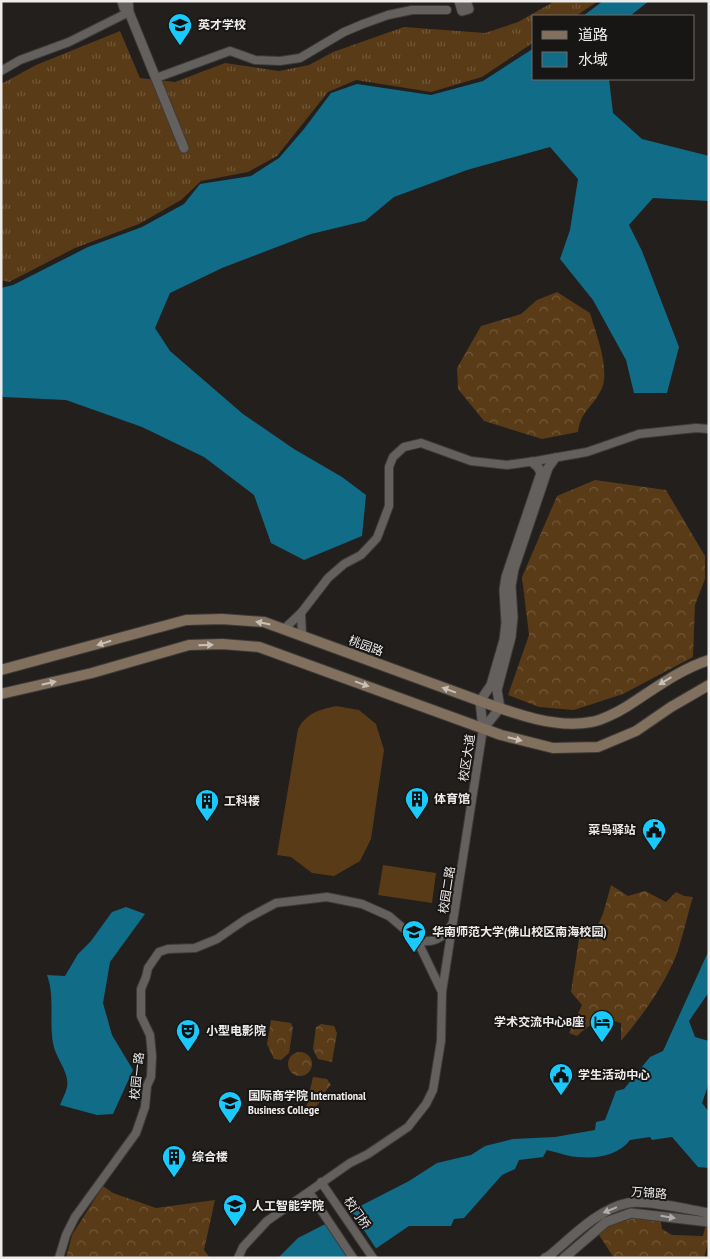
<svg xmlns="http://www.w3.org/2000/svg" width="710" height="1259" viewBox="0 0 710 1259" font-family="'PT Sans Narrow','Noto Sans SC',sans-serif">
<style>
.grass{fill:url(#grass-tufts)}
.forest{fill:url(#forest-crowns)}
.pitch{fill:#5a3b17}
.water{fill:#116c88}
.pier{fill:#221f1d}
.lines{fill:none;stroke-linecap:round;stroke-linejoin:round}
.minor-casing{stroke:#3d3b39;stroke-width:10}
.tertiary-casing{stroke:#3d3b39;stroke-width:11}
.secondary-casing{stroke:#3d3b39;stroke-width:12}
.minor{stroke:#63605d;stroke-width:8}
.tertiary{stroke:#63605d;stroke-width:9}
.secondary{stroke:#81705d;stroke-width:10}
.oneway{fill:#c8c1b9}
.oneway2{fill:#afadab}
.labels{text-anchor:middle;stroke-width:4;stroke-linejoin:round;paint-order:stroke}
.poi-label{font-size:12px;font-weight:bold;fill:#eeeceb;stroke:#181614;text-anchor:start}
.street-label{font-size:12px;fill:#eeeceb;stroke:#181614}
</style>
<defs>
<pattern id="grass-tufts" width="24" height="20" patternUnits="userSpaceOnUse" patternTransform="scale(1.25)"><rect width="24" height="20" fill="#5a3b17"/><path d="M3 7l-1-3M5 7V3M7 7l1-3M15 17l-1-3M17 17v-4M19 17l1-3" fill="none" stroke="#725839"/></pattern>
<pattern id="forest-crowns" width="20" height="18" patternUnits="userSpaceOnUse" patternTransform="scale(1.25)"><rect width="20" height="18" fill="#5a3b17"/><path d="M2 6a3 3 0 1 1 6 0M12 15a3 3 0 1 1 6 0" fill="none" stroke="#725839"/></pattern>
</defs>
<rect width="100%" height="100%" fill="#221f1d"/>
<path class="grass" d="M555,1H598L576,16H534V42L482,77L431,92L356,80L328,92L277,156L248,172L201,181L181,200L139,224L75,248L9,282L1,280V84L36,65L120,31L140,78L175,82L225,63L279,71L309,65L333,52L404,27L485,33L518,22Z"/>
<path class="forest" d="M557,292L590,313C596,334 612,373 600,392C591,409 581,411 578,432L542,439L484,421L458,389L457,368L481,326L521,314L537,300Z
M595,480L666,490L705,556V579L695,605L693,657L623,694L574,710L539,707L508,695L529,635L522,577L557,496Z
M611,885L628,896L645,891L666,902L676,892L684,896L693,897C687,916 683,937 676,956C663,987 643,1015 621,1041V1023C600,1016 593,1022 577,1036L569,1033L582,1005L571,992L580,932L595,931L603,914Z
M271,1020L291,1023L293,1028L289,1053L281,1060L274,1059L267,1044Z
M321,1024L334,1026L337,1033L332,1062L318,1059L313,1049L316,1027Z
M288 1064a12 12 0 1 1 24 0a12 12 0 1 1-24 0Z
M313,1077L327,1079L331,1085C321,1094 323,1102 313,1109L306,1108Z
M103,1186L113,1193L156,1208L215,1200L204,1250L210,1258H66L72,1235Z
M631,1214L660,1217L662,1229L672,1235L703,1236L706,1224L709,1225V1238L704,1258H614L597,1232L607,1224Z"/>
<path class="pitch" d="M336,706L359,710L376,724L384,750L371,839L360,861L334,876L312,873L291,857L277,855L298,729C307,713 318,710 336,706Z
M383,865L436,873L432,903L378,895Z"/>
<path class="water" d="M603,1H649L630,16H583Z
M534,48V79H609L613,113L642,139L709,156V201L653,198L629,225L642,251L679,347L667,393H634L626,360L593,300L560,259L570,230L578,179L550,147L467,170L394,197L365,221L311,234L222,268L170,293L155,328L170,351L243,414L294,449L342,477L366,495L362,536L304,560L271,543L254,495L204,457L142,427L66,400L3,397L1,392V288L13,285L88,247L142,227L184,204L200,184L251,176L279,158L304,129L331,93L357,84L431,95L483,81Z
M126,907L145,914L110,962L103,1003L112,1035L133,1070L113,1114L97,1115L60,1105C62,1099 66,1093 67,1087C70,1072 55,1058 53,1043C49,1021 55,996 47,975L65,976L78,954L91,941L112,912Z
M709,950V992L689,1021L695,1037L709,1041V1083L702,1103L709,1112V1168L698,1167L672,1137L652,1140L650,1137L630,1140C619,1155 597,1159 579,1157C568,1157 557,1152 547,1150L543,1157L519,1160L515,1169L502,1175L464,1218L454,1219L451,1226H409L362,1258H278L298,1238L409,1181L437,1163L471,1155L485,1146L513,1139L555,1137L595,1130L596,1122L605,1120L616,1091L624,1089L650,1057L663,1051Z"/>
<path class="pier" d="M350,1209L377,1250L366,1258H348L325,1223Z"/>
<g class="lines">
<g class="minor-casing">
<path id="minor" d="M1,71L20,60L69,42L129,12
M156,78L230,51L255,60L280,61L300,58L344,32L363,24L388,15L412,10H447
M301,613L302,635
M284,629L301,613L328,578L344,564L361,555L377,538L389,506V467L393,457L404,447L421,443L471,461L507,465L536,461L587,452L639,434L696,428L709,429
M417,940C433,944 444,938 452,924
M321,1182L373,1258
M309,1192L353,1258
M59,1258L66,1235L75,1217L136,1133L145,1107L147,1086L151,1077L152,1056L150,1035L141,1016V989L146,977L148,968L159,952L168,949L195,948L217,939L246,919L276,903L327,897L362,904L389,916L417,940L442,992
M238,1258L243,1247L267,1221L350,1163L368,1154L408,1127L426,1104L433,1090L441,1041L442,992L483,729"/>
</g>
<g class="tertiary-casing">
<path id="tertiary" d="M122,1L124,8L129,12L128,1
M459,1L462,11L469,9L466,1
M129,12L184,148
M483,729L500,708L497,690L511,637L513,617L511,586L514,569L548,468L555,458
M483,729L480,701L491,685L504,640L506,623L504,590L506,577L541,473L538,467L532,462
M545,1258L549,1256C572,1237 598,1209 628,1203C645,1199 690,1210 709,1213
M564,1258L606,1222L631,1213L709,1222"/>
</g>
<g class="secondary-casing">
<path id="secondary" d="M1,670L186,620L222,619L264,622L480,701C513,713 555,729 591,722C600,721 618,712 626,707C653,690 678,670 709,660
M1,694L92,673L189,645L222,644L259,647L501,735L553,748L598,747L636,731L671,707L709,685"/>
</g>
<use href="#minor" class="minor"/>
<use href="#tertiary" class="tertiary"/>
<use href="#secondary" class="secondary"/>
</g>
<defs><path id="oneway-solid" d="M-6-.8H1V-3.2L6.5 0L1 3.2V.8H-6Z" transform="scale(1.25)"/></defs>
<g class="oneway">
<use href="#oneway-solid" transform="translate(263 623) rotate(-169)"/>
<use href="#oneway-solid" transform="translate(104 643) rotate(163)"/>
<use href="#oneway-solid" transform="translate(206 645) rotate(-1)"/>
<use href="#oneway-solid" transform="translate(665 681) rotate(149)"/>
<use href="#oneway-solid" transform="translate(49 683) rotate(-13)"/>
<use href="#oneway-solid" transform="translate(362 684) rotate(20)"/>
<use href="#oneway-solid" transform="translate(449 690) rotate(-160)"/>
<use href="#oneway-solid" transform="translate(515 739) rotate(14)"/>
</g>
<g class="oneway2">
<use href="#oneway-solid" transform="translate(610 1210) rotate(158)"/>
<use href="#oneway-solid" transform="translate(668 1217) rotate(9)"/>
</g>
<defs>
<g id="school-pin" transform="scale(1.25)"><path d="M0 17L-7.5 6A9.5 9.5 0 1 1 7.5 6Z" fill="#1bcafc" stroke="#181614"/><path d="M0-5L7-2L0 1L-7-2ZM-4 1L0 2.5L4 1V4Q0 6-4 4Z" fill="#111"/></g>
<g id="building-pin" transform="scale(1.25)"><path d="M0 17L-7.5 6A9.5 9.5 0 1 1 7.5 6Z" fill="#1bcafc" stroke="#181614"/><path d="M-4-6H4V6H1V3H-1V6H-4ZM-2.5-4.3h1.7v1.8h-1.7ZM.8-4.3h1.7v1.8H.8ZM-2.5-1h1.7V.8h-1.7ZM.8-1h1.7V.8H.8Z" fill="#111"/></g>
<g id="civic-pin" transform="scale(1.25)"><path d="M0 17L-7.5 6A9.5 9.5 0 1 1 7.5 6Z" fill="#1bcafc" stroke="#181614"/><path d="M-.6-6.5H3V-4.5H.6V-3L4-1V1h2V6H-6V1h2V-1L-.6-3ZM-1.2 2.5V6h2.4V2.5Z" fill="#111"/></g>
<g id="university-pin" transform="scale(1.25)"><path d="M0 17L-7.5 6A9.5 9.5 0 1 1 7.5 6Z" fill="#1bcafc" stroke="#181614"/><path d="M0-5L7-2L0 1L-7-2ZM-4 1L0 2.5L4 1V4Q0 6-4 4Z" fill="#111"/></g>
<g id="hotel-pin" transform="scale(1.25)"><path d="M0 17L-7.5 6A9.5 9.5 0 1 1 7.5 6Z" fill="#1bcafc" stroke="#181614"/><path d="M-6-4.5h1.5V1H6V5H4.5V3h-9V5H-6ZM-4 0a1.8 1.8 0 1 1 3.6 0ZM.5 0V-2.5h3Q6-2.5 6 0Z" fill="#111"/></g>
<g id="theatre-pin" transform="scale(1.25)"><path d="M0 17L-7.5 6A9.5 9.5 0 1 1 7.5 6Z" fill="#1bcafc" stroke="#181614"/><path d="M-5-5.5Q0-4 5-5.5V0Q5 5 0 6Q-5 5-5 0ZM-3.3-2.5H-1v1.5H-3.3ZM1-2.5H3.3v1.5H1ZM-2.8 1Q0 5.5 2.8 1Z" fill="#111"/></g>
</defs>
<g fill-rule="evenodd">
<use href="#school-pin" x="180" y="25"/>
<use href="#building-pin" x="417" y="799"/>
<use href="#building-pin" x="207" y="801"/>
<use href="#civic-pin" x="654" y="830"/>
<use href="#university-pin" x="414" y="932"/>
<use href="#hotel-pin" x="602" y="1022"/>
<use href="#theatre-pin" x="188" y="1031"/>
<use href="#civic-pin" x="561" y="1075"/>
<use href="#university-pin" x="230" y="1103"/>
<use href="#building-pin" x="174" y="1157"/>
<use href="#university-pin" x="235" y="1206"/>
</g>
<g class="labels">
<g class="poi-label">
<text x="198" y="29">英才学校</text>
<text x="434" y="803">体育馆</text>
<text x="224" y="805">工科楼</text>
<text x="636" y="834" text-anchor="end">菜鸟驿站</text>
<text x="432" y="936">华南师范大学(佛山校区南海校园)</text>
<text x="584" y="1026" text-anchor="end">学术交流中心B座</text>
<text x="206" y="1035">小型电影院</text>
<text x="578" y="1079">学生活动中心</text>
<text x="248" y="1100">国际商学院 International<tspan x="248" dy="14">Business College</tspan></text>
<text x="192" y="1161">综合楼</text>
<text x="252" y="1210">人工智能学院</text>
</g>
<g class="street-label">
<text transform="translate(366 646) rotate(20)" y="4">桃园路</text>
<text transform="translate(467 758) rotate(-81)" y="4">校区大道</text>
<text transform="translate(447 890) rotate(-81)" y="4">校园二路</text>
<text transform="translate(137 1076) rotate(-84)" y="4">校园一路</text>
<text transform="translate(649 1193) rotate(4)" y="4">万锦路</text>
<text transform="translate(357 1213) rotate(55)" y="4">校门桥</text>
</g>
</g>
<rect width="710" height="1259" fill="none" stroke="#eeeceb" stroke-width="5"/>
<rect x="532" y="15" width="162" height="65" fill="#181614" stroke="#6e6c6a"/>
<rect x="542" y="31" width="25" height="8" fill="#81705d" stroke="#6e6c6a"/>
<text x="578" y="40" font-size="15" fill="#eeeceb">道路</text>
<rect x="542" y="52" width="25" height="15" fill="#116c88" stroke="#6e6c6a"/>
<text x="578" y="65" font-size="15" fill="#eeeceb">水域</text>
</svg>
